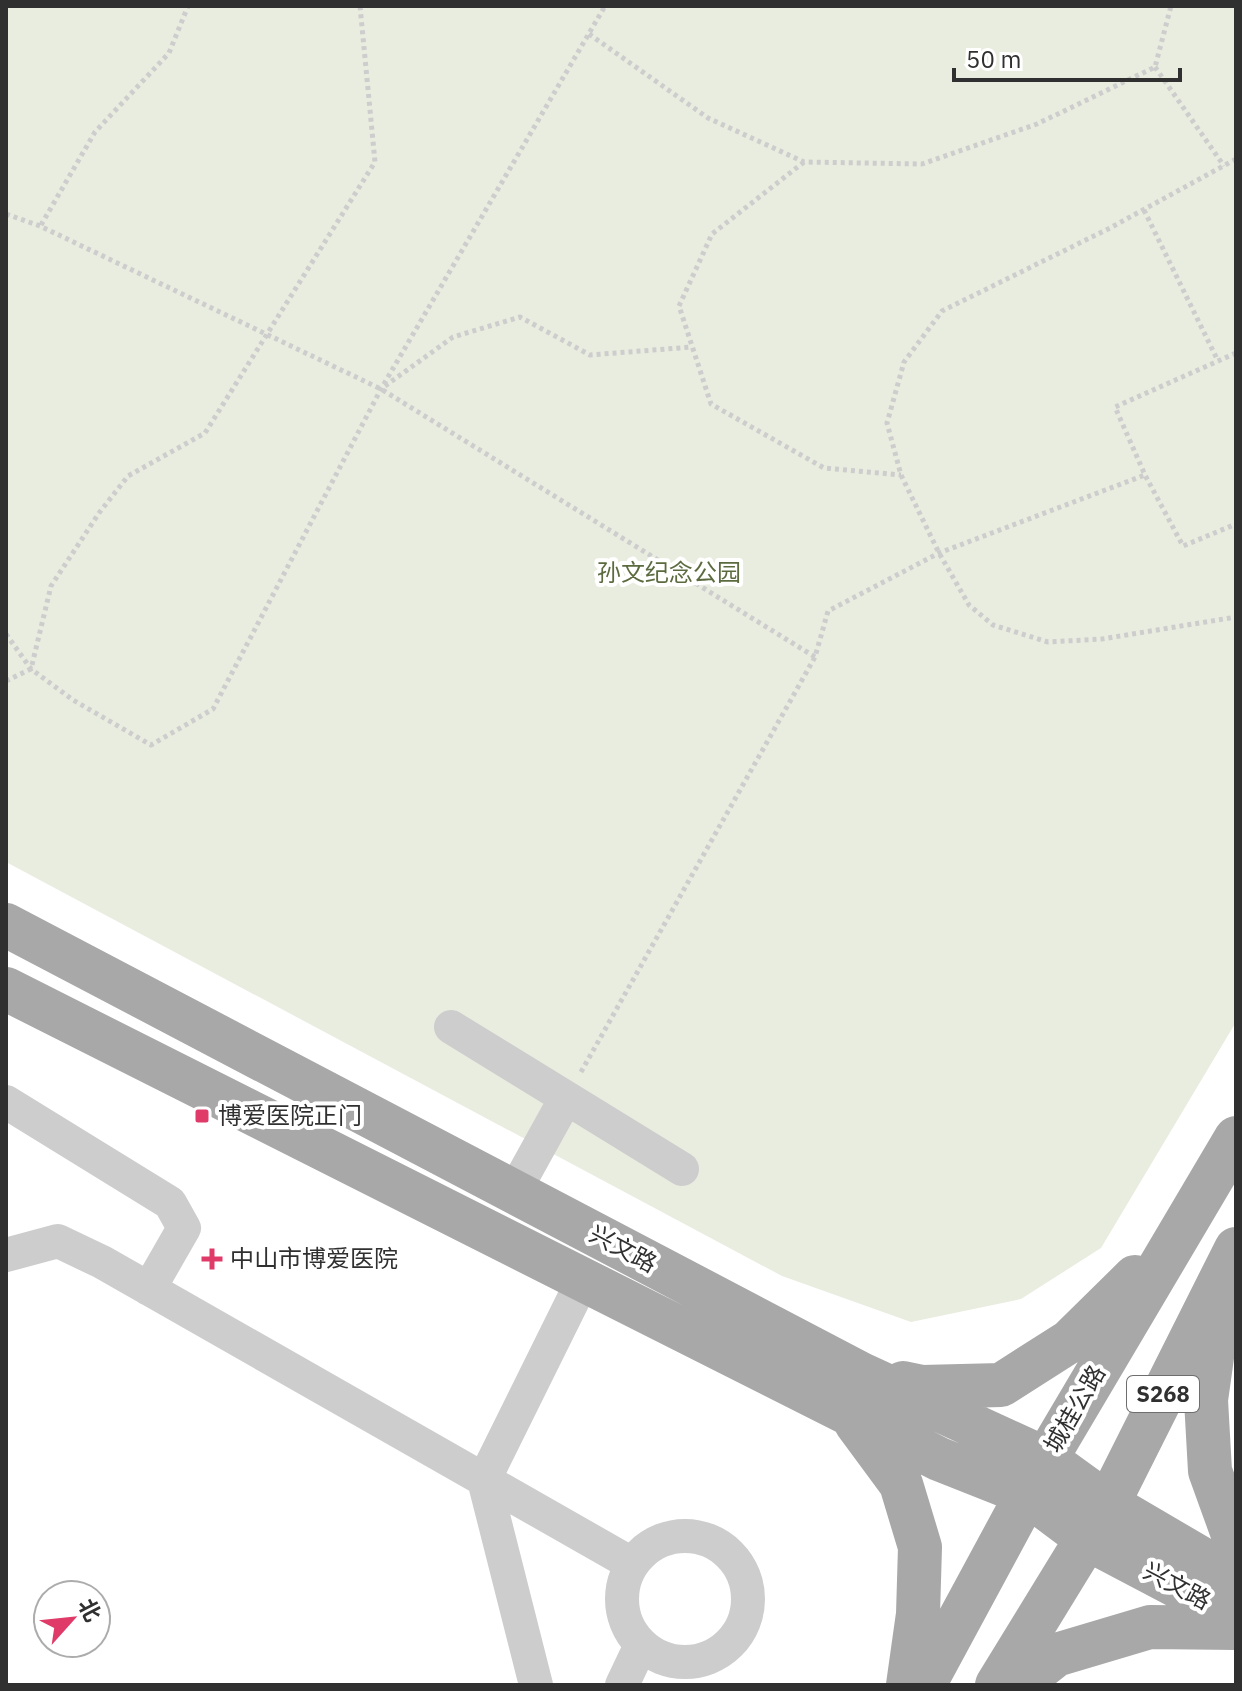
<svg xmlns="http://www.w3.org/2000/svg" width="1242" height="1691" viewBox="0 0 1242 1691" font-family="'IBM Plex Sans','Noto Sans SC',sans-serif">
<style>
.green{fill:#e9eddf}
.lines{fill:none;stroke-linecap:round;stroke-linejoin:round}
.path{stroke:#cdcdcd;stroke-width:5;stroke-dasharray:4 4;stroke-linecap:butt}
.minor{stroke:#cdcdcd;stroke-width:34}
.major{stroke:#a8a8a8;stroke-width:44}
.poi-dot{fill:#df3a68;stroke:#fff;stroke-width:3}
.labels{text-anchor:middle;stroke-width:8;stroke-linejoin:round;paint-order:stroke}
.shield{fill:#fff;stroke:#6e6e6e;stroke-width:2}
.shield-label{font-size:22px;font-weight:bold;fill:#303030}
.park-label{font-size:24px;fill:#5c6b3f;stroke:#fff}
.poi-label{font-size:24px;fill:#303030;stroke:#fff;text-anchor:start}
.street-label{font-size:24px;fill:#303030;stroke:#fff}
</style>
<rect width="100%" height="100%" fill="#fff"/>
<path class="green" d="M6,6H1236V1022L1101,1248L1021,1299L911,1322L782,1276L6,862Z"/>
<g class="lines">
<path class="path" d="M589,34L708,118L804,162L922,164L1037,124L1155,67L1171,6
M1155,67L1224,166
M1236,159L1110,228L942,311L904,362L887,423L901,475L939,553L969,605L993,625L1048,642L1102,639L1236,617
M804,162L712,234L679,306L711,404L824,468L901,475
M1144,210L1218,361
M6,214L40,226L381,389L815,657
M41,225L95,132L169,53L188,6
M1236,353L1115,407L1145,475L1183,546L1236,524
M385,386L453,337L520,317L590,355L692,347
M6,634L31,669L73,700L151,745L213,709L381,389L605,6
M6,681L31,669L51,586L99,513L128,476L205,433L375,162L360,6
M581,1072L815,657L828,611L939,553L1145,475"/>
<path class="minor" d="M451,1027L682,1169
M6,1102L170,1203L184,1228L149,1289
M514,1192L566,1098
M6,1255L58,1241L102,1262L632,1564
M622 1599a63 63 0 1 1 126 0a63 63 0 1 1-126 0Z
M536,1685L484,1480L583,1280
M622,1685L641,1645"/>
<path class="major" d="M6,925L861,1374L1046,1459L1108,1504L1236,1579
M6,989L939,1459L1027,1494L1086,1538L1236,1617
M1219,1307L1206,1400L1210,1471L1236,1543
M903,1383L922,1387L1001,1385L1070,1341L1135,1277
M856,1423L901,1484L920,1547L918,1614L908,1685
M924,1685L1046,1459L1236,1138
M997,1685L1108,1504L1236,1249
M1018,1685L1056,1655L1150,1627L1236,1628"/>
</g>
<g class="poi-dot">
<rect x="194" y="1108" width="16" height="16" rx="4"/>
<path d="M208 1247h8v8h8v8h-8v8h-8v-8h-8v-8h8z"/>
</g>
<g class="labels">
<rect class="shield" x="1127" y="1376" width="72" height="36" rx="6"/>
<g class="shield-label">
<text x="1163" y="1402">S268</text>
</g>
<g class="park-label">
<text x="669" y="581">孙文纪念公园</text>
</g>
<g class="poi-label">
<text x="218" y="1124">博爱医院正门</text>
<text x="230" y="1267">中山市博爱医院</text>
</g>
<g class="street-label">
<text transform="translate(623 1249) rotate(28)" y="8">兴文路</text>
<text transform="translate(1075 1409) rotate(-60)" y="8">城桂公路</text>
<text transform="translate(1177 1586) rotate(28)" y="8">兴文路</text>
</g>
</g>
<rect width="1242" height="1691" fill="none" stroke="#303030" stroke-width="16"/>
<g transform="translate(72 1619) rotate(63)"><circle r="38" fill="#ffffff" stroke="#acacac" stroke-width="2"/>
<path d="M0-6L14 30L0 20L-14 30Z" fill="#df3a68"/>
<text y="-12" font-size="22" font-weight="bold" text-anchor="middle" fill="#303030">北</text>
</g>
<path d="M954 68v12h226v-12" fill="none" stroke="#303030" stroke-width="4"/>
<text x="966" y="68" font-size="24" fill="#303030" stroke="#ffffff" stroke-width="6" paint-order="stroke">50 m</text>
</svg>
